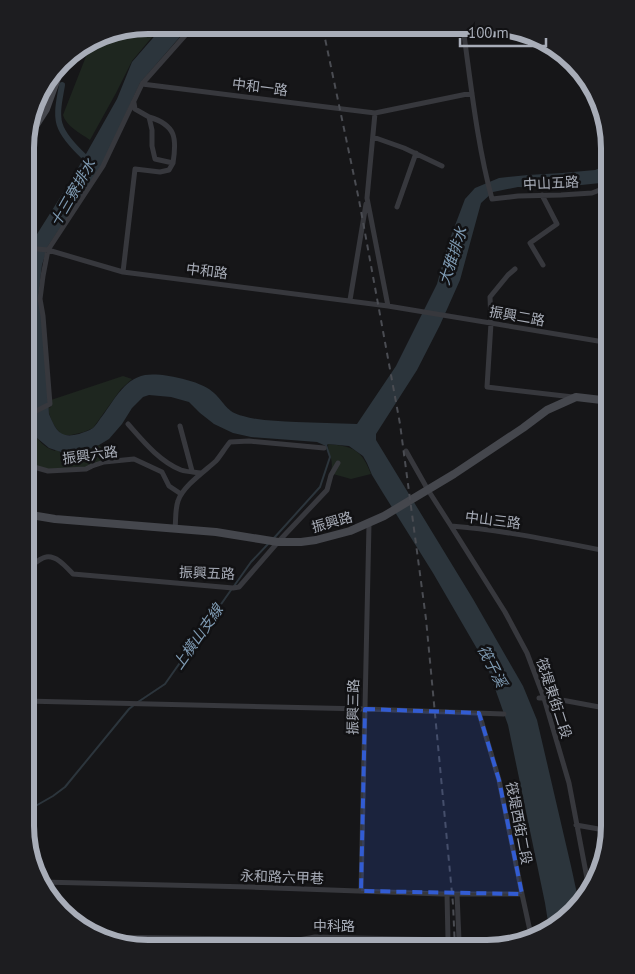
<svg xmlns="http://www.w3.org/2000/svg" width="635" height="974" viewBox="0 0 635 974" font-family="'PT Sans','Noto Sans TC',sans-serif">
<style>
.green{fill:#1e261f}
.water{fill:#2c353c}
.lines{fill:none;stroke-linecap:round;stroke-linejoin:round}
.stream{stroke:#2c353c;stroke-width:2}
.canal{stroke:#2c353c;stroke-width:6}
.street{stroke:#37383d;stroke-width:5}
.secondary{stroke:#45474d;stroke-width:8}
.rail{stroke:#4a4c52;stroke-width:2;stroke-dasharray:6 5;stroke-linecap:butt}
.marked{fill:#325cd3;fill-opacity:0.2;stroke:#325cd3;stroke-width:4;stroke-dasharray:10 6;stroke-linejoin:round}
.labels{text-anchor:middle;stroke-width:5;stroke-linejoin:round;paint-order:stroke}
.street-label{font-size:14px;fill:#a8adb8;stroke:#111113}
.water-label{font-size:15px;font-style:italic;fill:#7f9bb3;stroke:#111113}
.rim{fill:none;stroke:#a8adb8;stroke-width:6}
</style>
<rect width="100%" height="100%" fill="#161618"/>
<path class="green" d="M157,31L132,61L116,93L90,140C80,133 66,126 63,115L92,41L108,32Z
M123,376L132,379L121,389L93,428L84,432L71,435H63L59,452C72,457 86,451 99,445L113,461L86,469L48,471L34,467L26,455V417L30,415C32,432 38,445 55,451L60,433C54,426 49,417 48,408L51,407V400Z
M328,444C353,446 362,450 371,474L351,479L333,474L331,472C334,458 328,456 328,444Z"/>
<path class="water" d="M159,31H185L140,83L102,165L48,246L42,265L38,299L42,317L49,414C56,430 59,439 79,434C83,432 89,431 93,428C95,426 98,422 100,419C113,403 123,379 145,375C161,372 203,381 214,393C225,403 226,412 243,416C260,421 278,421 296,422C316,423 337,423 357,424L396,366L437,284L448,244L465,199L475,188L499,178L528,175L562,173L595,170L610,164V182L553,188L518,187L493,192L481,203L460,280L440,325L417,370L376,434V440L473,599L523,686L537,720L571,866L579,903L549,928L545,903L508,725L487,666L433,573L383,493L372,475L367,463L363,456L349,446L328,444L326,446L317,442L304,441L251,437L233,433L214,424L200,413L189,402L171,397L149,395L143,397L132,408L122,424L109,439L99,445L84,451L67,454L49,448L37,438L31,422L26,353V267L32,242L73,177L117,99L132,62Z"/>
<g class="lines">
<path class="stream" d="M274,538L320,487L330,457L326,445
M234,586L251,562L269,543
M138,702L165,684L231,590
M25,812L53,796L65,787L129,709L134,705"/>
<path class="canal" d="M62,85C60,98 55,115 61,128C66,139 81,154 90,162"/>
<path class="street" d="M463,28C471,84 477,144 492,199L518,196L561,195L592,193L610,186
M142,84L375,113L472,93
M375,113L367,198L388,306
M149,117C176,125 177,138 173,163
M373,137L404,148L442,166
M542,195L557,224L530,243L543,265
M397,207L416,153
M26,248L48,250L123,272L388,306L610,343
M515,269L508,275L490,297L491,323L487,387L573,397
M123,272L135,169L160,172L169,170L173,163L155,159L152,146V130L149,117L135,109L134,103
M350,300L366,204
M26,416L50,404L43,316L40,299L43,276L48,250L103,166L142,84L189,31
M128,424C143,441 159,461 181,470C187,472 194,472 201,473
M180,426L192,471
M406,451L428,490L451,526C503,530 555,541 606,551L610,562
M26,455L34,467L48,471L86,469L92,466L104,462L134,459L162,472L169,486L181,494
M451,526L505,612L527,653L544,698L569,783L590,894
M175,529C176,520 175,509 178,501C183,486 205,471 216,461C221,455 225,448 230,442L249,441L324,448
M25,571C31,567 39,558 46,557C57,555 67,568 73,574L233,588L239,587L278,542L327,490L331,475L338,463
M539,698H551L610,709
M25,701L365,709L504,714
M479,713L499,780L522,894L532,940
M576,825L610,831
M41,882L250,887L442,894H522
M361,891L369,524
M447,894L448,940
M457,894L459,940
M293,941L315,937L448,940L532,939
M304,941L511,944"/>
<path class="secondary" d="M26,140L46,109L64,59
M25,514L55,519L216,532L278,542H301L316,540L350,531L384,516L454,474L523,428L547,410L576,397L610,401
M109,939L291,941L305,946L351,949"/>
<path class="rail" d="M323,29L359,200L400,424L426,619L453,904L455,949"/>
</g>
<path class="marked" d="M365,709L479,713L499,780L522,894L361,891Z"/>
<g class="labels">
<g class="street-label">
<text transform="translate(260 87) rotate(7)" y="5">中和一路</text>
<text transform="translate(551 183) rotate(-3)" y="5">中山五路</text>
<text transform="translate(207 271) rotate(7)" y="5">中和路</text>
<text transform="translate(517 316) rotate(10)" y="5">振興二路</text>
<text transform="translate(90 455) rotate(-8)" y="5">振興六路</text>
<text transform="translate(493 520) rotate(7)" y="5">中山三路</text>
<text transform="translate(332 522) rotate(-16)" y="5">振興路</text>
<text transform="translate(207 573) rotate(2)" y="5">振興五路</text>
<text transform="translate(554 698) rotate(72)" y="5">筏堤東街二段</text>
<text transform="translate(353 707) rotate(-89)" y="5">振興三路</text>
<text transform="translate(519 823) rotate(79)" y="5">筏堤西街二段</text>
<text transform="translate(282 877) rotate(2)" y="5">永和路六甲巷</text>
<text x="334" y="931">中科路</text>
</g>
<g class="water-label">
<text transform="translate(73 193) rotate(-60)" y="5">十三寮排水</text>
<text transform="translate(453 256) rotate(-72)" y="5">大雅排水</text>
<text transform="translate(198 637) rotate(-55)" y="5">上橫山支線</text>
<text transform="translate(492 666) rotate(63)" y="5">筏子溪</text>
</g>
</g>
<path d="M0 0H635V974H0ZM148 34H487A114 114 0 0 1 601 148V826A114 114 0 0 1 487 940H148A114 114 0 0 1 34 826V148A114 114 0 0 1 148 34Z" fill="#1d1d20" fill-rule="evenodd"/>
<path class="rim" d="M148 34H487A114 114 0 0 1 601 148V826A114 114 0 0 1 487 940H148A114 114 0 0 1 34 826V148A114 114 0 0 1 148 34Z"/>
<path d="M460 38v8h86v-8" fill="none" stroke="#a8adb8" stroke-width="2.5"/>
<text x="468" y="38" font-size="15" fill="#a8adb8" stroke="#111113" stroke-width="4" paint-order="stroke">100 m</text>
</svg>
